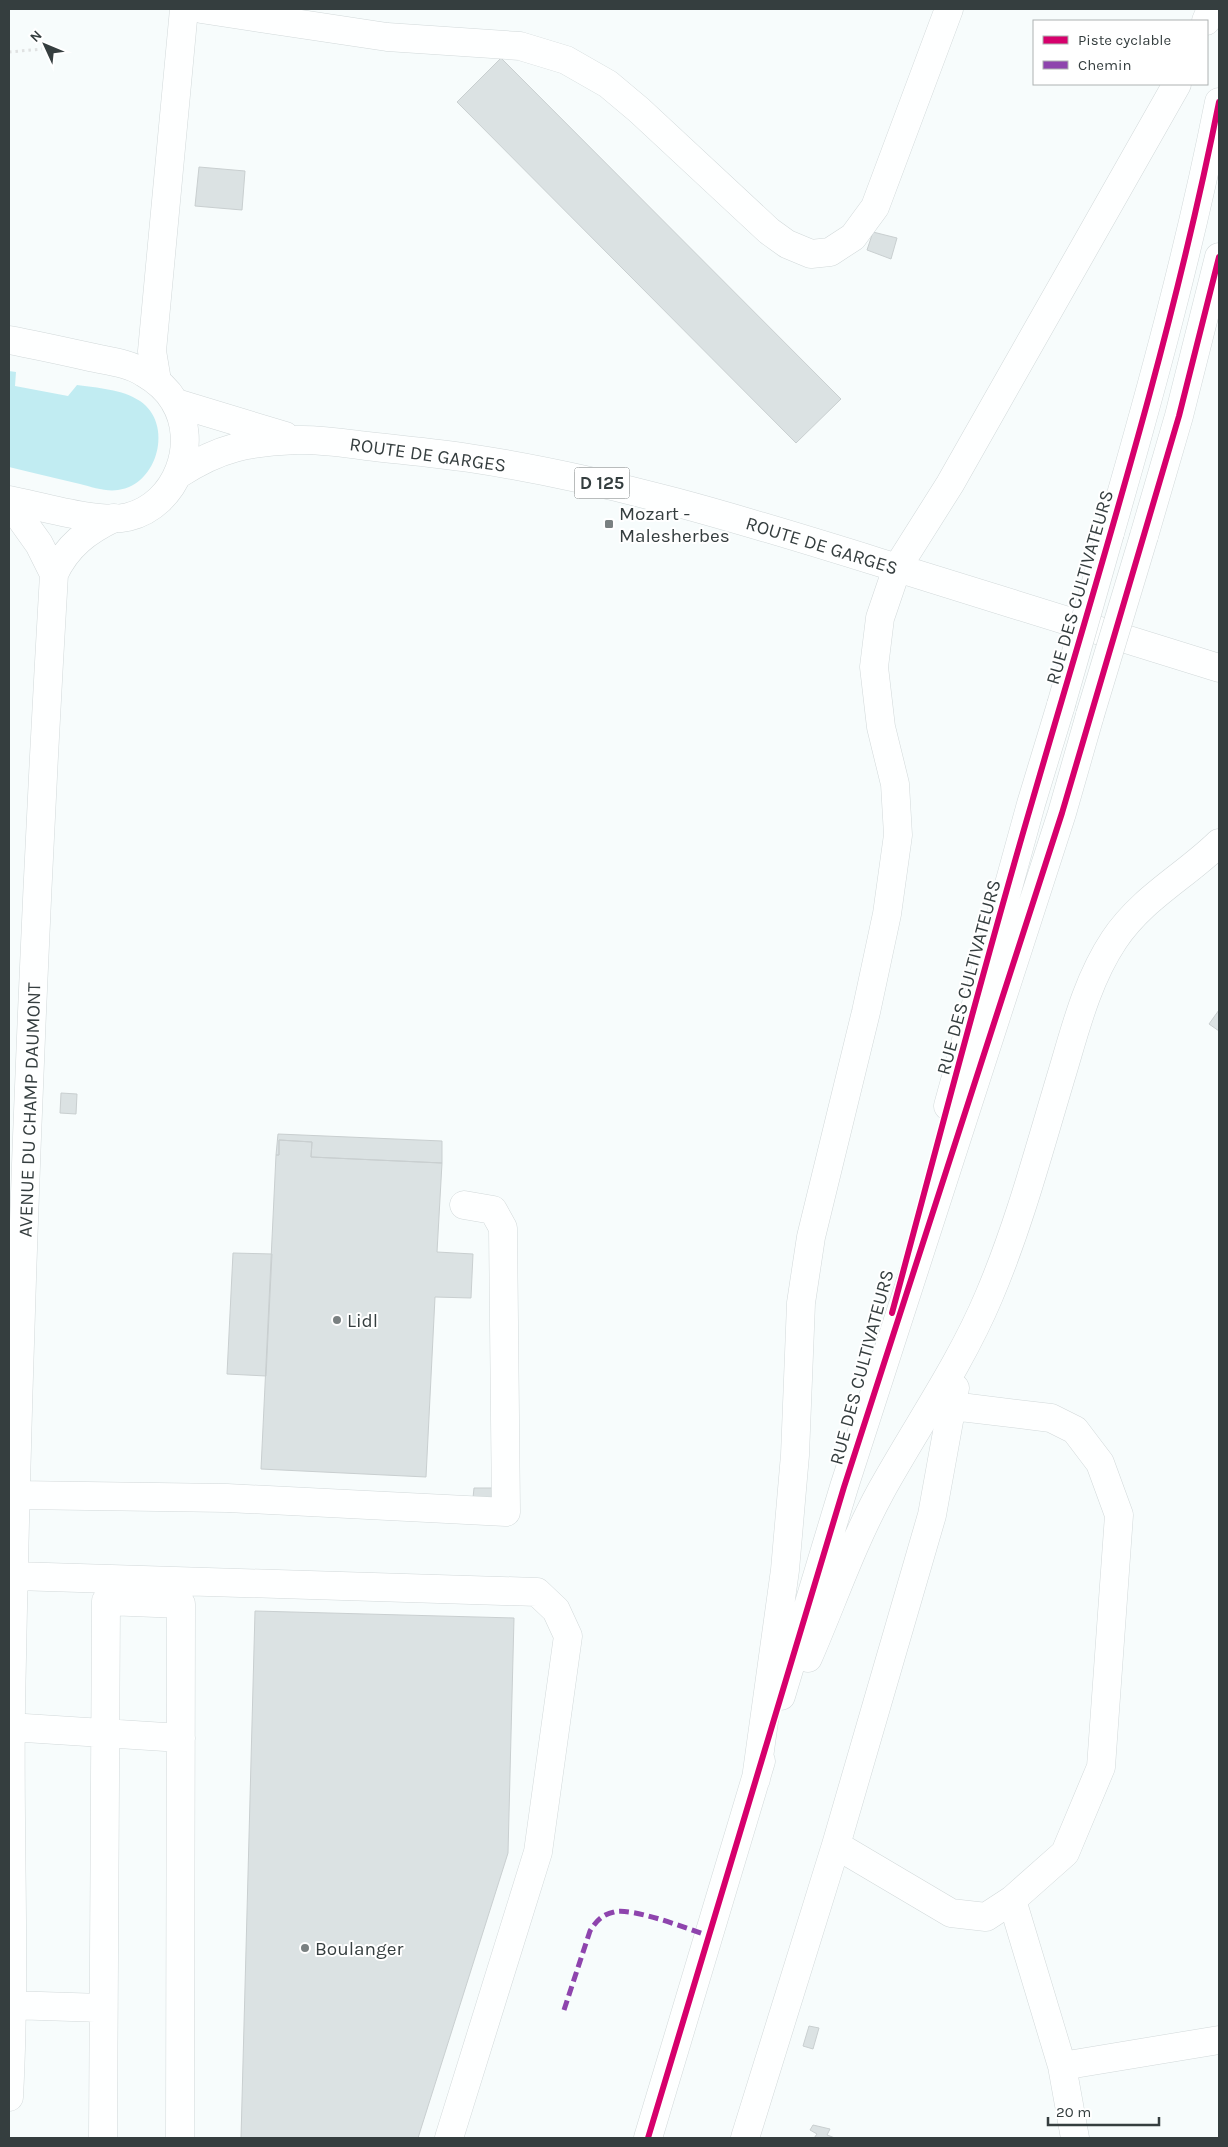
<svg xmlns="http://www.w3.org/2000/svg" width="1228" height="2147" viewBox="0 0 1228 2147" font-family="Karla,sans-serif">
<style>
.green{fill:#c1ecf2}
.building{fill:#dbe2e3;stroke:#c9cfd0}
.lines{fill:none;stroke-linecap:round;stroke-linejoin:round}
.minor-casing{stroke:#d2d9da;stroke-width:29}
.major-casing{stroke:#d2d9da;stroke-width:29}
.path{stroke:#e0e2e2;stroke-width:3;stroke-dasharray:2.5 4;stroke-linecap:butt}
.minor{stroke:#feffff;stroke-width:28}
.major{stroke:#feffff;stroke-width:28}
.major-bridge-casing{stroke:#d2d9da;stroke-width:29;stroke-linecap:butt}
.major-bridge{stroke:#feffff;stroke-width:28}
.quiet{stroke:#8e44ad;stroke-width:5;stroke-dasharray:10 5;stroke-linecap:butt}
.cycleway-casing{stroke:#fff;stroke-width:9}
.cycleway{stroke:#d6006c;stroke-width:6}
.poi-dot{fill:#798081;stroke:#fff;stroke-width:2}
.labels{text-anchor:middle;stroke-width:4;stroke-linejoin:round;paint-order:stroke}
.shield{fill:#fff;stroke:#727879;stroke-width:1}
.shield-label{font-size:18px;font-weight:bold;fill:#353e3f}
.street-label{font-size:19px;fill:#353e3f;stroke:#fff}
.poi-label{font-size:19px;fill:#353e3f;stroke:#fff;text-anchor:start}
</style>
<rect width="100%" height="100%" fill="#f7fcfc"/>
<path class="green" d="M9,371L16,372L15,386L68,396L77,385C97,388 122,389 140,401C174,424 158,485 118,490C106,492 92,487 80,484C56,478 32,473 9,467Z"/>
<path class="building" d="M501,58L841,399L796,443L457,102Z
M199,167L245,171L242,210L195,206Z
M873,232L897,238L891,259L867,250Z
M1219,1010V1031L1209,1024Z
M61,1093L77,1094L76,1114L60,1113Z
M278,1134L442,1141V1163L311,1157L312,1142L279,1140V1155H276Z
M279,1140L312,1142L311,1157L442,1163L437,1252L473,1254L471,1298L435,1297L426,1477L261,1469L276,1155H279Z
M233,1253L272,1254L266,1376L227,1374Z
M474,1488H494L493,1500L473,1498Z
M255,1611L514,1618L508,1853L418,2138H241Z
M809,2026L819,2028L813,2049L803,2046Z
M813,2125L830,2129L827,2135L835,2138H814L817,2134L810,2130Z"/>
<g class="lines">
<g class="minor-casing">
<path id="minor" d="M201,9L387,37L520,46L566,60L608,84L639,110L769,231L787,244L811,254L830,252L853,237L875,207L949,9
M157,381L152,351L184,9
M9,502L39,544L54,574
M17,1495L227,1498L506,1512L503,1228L493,1210L464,1205
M15,1576L537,1592L556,1610L568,1636L538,1852L449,2138
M9,1727L181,1738
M836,1845L932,1515L955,1388
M1012,1900L1062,2066L1075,2138
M9,2005L103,2008
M1062,2066L1219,2040
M9,2097C16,1967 9,1837 11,1707C18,1329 32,951 54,574C67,546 87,531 114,518
M103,2138L106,1601L181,1604L180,2138
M745,2138L836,1845L951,1913L986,1917L1012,1900L1065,1853L1101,1767L1119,1515L1100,1463L1075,1430L1051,1418L952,1406"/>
</g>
<g class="major-casing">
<path id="major" d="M1206,21L1211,9
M9,340C36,345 63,351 90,357C108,361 129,363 144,373C156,380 167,389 174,401C200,443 177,505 128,517C98,524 40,506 9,500
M176,403L285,436
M179,474C220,447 249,442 297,440C320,439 344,443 367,446C401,450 435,453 469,458C609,479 743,520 878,562C992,597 1106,632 1219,668
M1110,533C1151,391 1190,248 1219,102
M1144,536L1179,416L1219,257
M948,1106L1031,804L1061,705
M808,1658C832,1603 852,1544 881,1491C917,1426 960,1365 989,1296C1020,1223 1040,1146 1063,1070C1076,1026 1088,979 1114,940C1142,898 1184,877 1219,843
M781,1696L844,1487L1062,813L1090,715
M756,1779L785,1570L795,1455L801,1303L811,1237L866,1012L887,914L898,835L895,784L881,727L874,667L880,618L897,568L950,484L1177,84
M648,2138L761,1761"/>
</g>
<path class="path" d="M9,52L42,49"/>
<use href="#minor" class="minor"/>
<use href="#major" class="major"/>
<g class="major-bridge-casing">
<path id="major-bridge" d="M1061,705L1110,533
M1090,715L1144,536"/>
</g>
<use href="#major-bridge" class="major-bridge"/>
<path class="quiet" d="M564,2010L590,1931C596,1921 603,1914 614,1912C632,1907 689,1929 709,1936"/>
<g class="cycleway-casing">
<path id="cycleway" d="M892,1313C938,1143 982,972 1032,802C1099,571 1172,340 1219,102
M648,2138L844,1487L1062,813L1179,416L1219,257"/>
</g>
<use href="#cycleway" class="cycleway"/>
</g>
<g class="poi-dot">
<rect x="604" y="519" width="10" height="10" rx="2.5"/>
<circle cx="337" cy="1320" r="5"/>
<circle cx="305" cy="1948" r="5"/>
</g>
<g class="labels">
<rect class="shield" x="574.5" y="467.5" width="55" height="31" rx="4"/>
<g class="shield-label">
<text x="602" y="489">D 125</text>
</g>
<g class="street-label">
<text transform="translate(428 454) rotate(8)" y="7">ROUTE DE GARGES</text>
<text transform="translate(822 545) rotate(17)" y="7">ROUTE DE GARGES</text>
<text transform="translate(1079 587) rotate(-74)" y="7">RUE DES CULTIVATEURS</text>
<text transform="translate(968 977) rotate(-75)" y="7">RUE DES CULTIVATEURS</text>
<text transform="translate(29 1110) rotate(-88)" y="7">AVENUE DU CHAMP DAUMONT</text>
<text transform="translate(861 1367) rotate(-75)" y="7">RUE DES CULTIVATEURS</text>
</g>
<g class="poi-label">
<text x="619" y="520">Mozart -<tspan x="619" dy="22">Malesherbes</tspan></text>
<text x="347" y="1327">Lidl</text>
<text x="315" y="1955">Boulanger</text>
</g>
</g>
<rect width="1228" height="2147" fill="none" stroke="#353e3f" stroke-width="20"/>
<rect x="1033" y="20" width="175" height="65" fill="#ffffff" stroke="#aeb2b2"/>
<rect x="1043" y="36" width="25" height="8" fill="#d6006c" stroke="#aeb2b2"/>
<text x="1078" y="45" font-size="15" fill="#353e3f">Piste cyclable</text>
<rect x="1043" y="61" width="25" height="8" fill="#8e44ad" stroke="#aeb2b2"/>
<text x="1078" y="70" font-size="15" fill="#353e3f">Chemin</text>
<g transform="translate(45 45) rotate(314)" stroke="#ffffff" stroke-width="4" paint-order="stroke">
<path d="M0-4L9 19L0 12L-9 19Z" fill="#353e3f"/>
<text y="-8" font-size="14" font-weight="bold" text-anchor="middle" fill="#353e3f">N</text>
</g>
<path d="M1048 2117v8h111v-8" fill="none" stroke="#353e3f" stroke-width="2.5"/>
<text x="1056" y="2117" font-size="15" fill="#353e3f" stroke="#ffffff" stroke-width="4" paint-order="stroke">20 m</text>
</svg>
